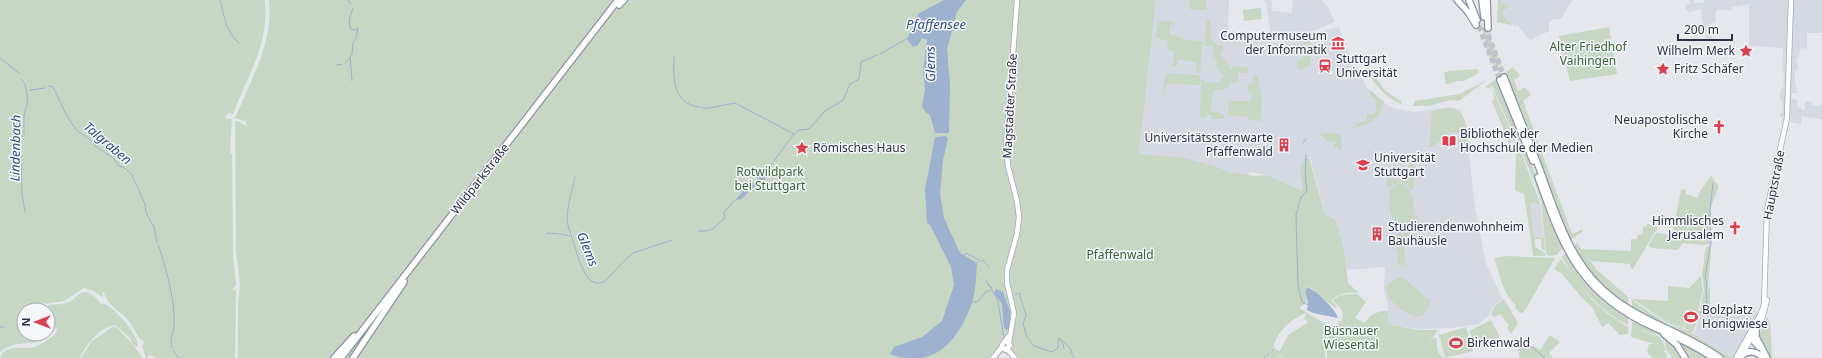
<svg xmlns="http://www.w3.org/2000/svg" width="1822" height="358" viewBox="0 0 1822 358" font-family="'Noto Sans',sans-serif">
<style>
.built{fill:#d5d9e2}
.green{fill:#c8d7c4;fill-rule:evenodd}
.water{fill:#9db2ce}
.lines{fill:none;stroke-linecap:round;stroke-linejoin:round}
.stream{stroke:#9db2ce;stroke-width:1}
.highway-tunnel{stroke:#bfc3cb;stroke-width:5.5;stroke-dasharray:5.5 3;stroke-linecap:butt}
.major-casing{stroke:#a2aab9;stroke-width:6}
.highway-casing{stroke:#8a93a4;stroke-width:8}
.major{stroke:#fff;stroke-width:4.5}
.highway{stroke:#fff;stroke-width:5.5}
.labels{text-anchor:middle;stroke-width:3;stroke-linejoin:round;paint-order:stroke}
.poi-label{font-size:12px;fill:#2a3246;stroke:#f4f6f9;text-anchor:start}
.park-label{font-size:12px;fill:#3c6336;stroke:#f4f6f9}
.street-label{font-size:12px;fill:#2a3246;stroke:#f4f6f9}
.water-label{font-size:13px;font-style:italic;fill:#314e7d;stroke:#f4f6f9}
</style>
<rect width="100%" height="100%" fill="#e4e7ec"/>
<path class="built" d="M1156,0H1229L1228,31L1267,34L1270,30L1266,2L1263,0H1271L1272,11L1292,13L1293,0H1321L1329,9L1335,22L1307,33L1309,41L1312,43L1316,41L1318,32L1339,27L1346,46L1367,88L1384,103L1393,108L1415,112L1451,107L1460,110L1465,121L1432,124L1429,146L1441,141L1439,137L1442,133L1449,130H1467L1474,201L1486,264L1503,299L1492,308L1490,315L1478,324L1452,328L1418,329L1388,324V305L1384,290L1385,267L1346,270L1335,219L1325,214L1310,157L1304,159L1300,181L1304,191L1267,175L1250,172L1247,175L1229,172L1179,157L1139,155Z
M1501,0H1572L1561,19H1553L1549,23V31L1530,40L1518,26L1515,27L1502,14L1510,6L1501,3Z
M1690,0H1694L1693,3L1699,2L1700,3H1705L1704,0H1822V33H1807V49L1800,48L1799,57L1796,58L1798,69L1795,72V80L1797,93H1789V98L1797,100V107L1801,108V110H1805V101H1811L1812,105L1821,106L1822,102V119L1801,116V124L1783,121V117H1780V113H1782L1783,102L1780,100V94L1781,89L1783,88L1784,76L1782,69L1783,48L1749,46V4L1732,7V11L1718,9L1715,14L1716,22L1711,24L1712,39H1706L1704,29H1702L1701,27L1703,26L1701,9L1689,12L1685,9L1686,4H1690Z
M1531,203H1540L1544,238H1534Z
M1755,310L1758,314L1733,358L1694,334L1701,314L1719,313L1732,316Z"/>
<path class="green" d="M0,0H265C269,46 248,73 233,114L228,113L225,118L232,119L230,152L232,155L233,255L236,285L233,289L234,291L236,289L235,358H157L150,355L146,358L142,346L145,342C138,340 133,326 128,320C120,311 106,304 104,292H102L103,297H102L94,291L84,288L64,301L45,304L40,302L42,310H24V334H48V322L53,332C35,351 20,336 0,352Z
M269,0H1156L1139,154L1179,157L1215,166L1229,172L1254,176L1267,175L1303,191C1301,180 1298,169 1304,159L1309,158L1325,214L1335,219L1343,245L1348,283L1359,293C1348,292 1340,293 1331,300L1337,306L1335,308L1310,287L1305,290L1308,301L1299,308C1310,314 1319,321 1332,327C1324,338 1325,346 1325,358H1284L1273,353L1282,358H1017L1012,351L1009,352L1007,358V355L1003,353L997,358H238V306L240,284L236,249L235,121H238L247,127L245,121L235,118C251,80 274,42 269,0ZM1306,313L1304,320L1307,319V323L1288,335L1280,351L1275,349L1273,350C1274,335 1291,318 1306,313Z
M1190,0H1207L1206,10L1189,9Z
M1498,0H1501V3L1510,6L1502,13L1512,25L1497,22Z
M1261,8L1262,19L1244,21L1243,10Z
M1207,19L1210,20L1211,25V38L1217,45V50L1218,45H1223V50L1220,53L1229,66V70H1232L1233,66L1248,67V73H1238V82L1229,84V87L1224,88L1223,90H1213L1211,111L1218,112L1224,115V119H1211V115H1206V118H1200L1201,79L1204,80L1205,83L1220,82L1224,76L1217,69L1216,59L1213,56V47L1204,46Z
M1158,21L1174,22V25H1170V35H1176V37H1181L1184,40L1203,41L1200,73H1196V62L1178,60L1177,66H1173L1174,51H1167L1168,41L1156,38Z
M1609,27L1617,74L1570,81L1559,36Z
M1486,31L1491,33L1490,37L1501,65L1498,67L1493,64L1484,43Z
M1308,39L1311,43L1310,64L1301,71L1297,67L1298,61L1306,54L1305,52H1309V45H1305L1304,51L1303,50L1299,54L1300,46Z
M1369,67L1384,90L1402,102L1401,104C1384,97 1375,84 1365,69Z
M1513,67L1520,76L1514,80L1518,91L1525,87L1531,95L1523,101L1572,234L1583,229L1582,232L1569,241L1531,139L1535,137L1530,138L1498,81L1523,141L1517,142L1492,86L1490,85L1493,95L1490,88L1485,87Z
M1477,69L1479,73L1464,81H1456L1450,84H1446L1444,73L1448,71Z
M1167,73L1200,75V85L1166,84L1165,95H1163L1165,77Z
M1253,75H1257L1262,99L1261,121L1248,120V117L1228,115L1229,101H1251L1252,93L1247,92L1248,84L1253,83Z
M1487,80L1459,101L1450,100L1429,106H1413L1415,101L1459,94Z
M1369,89L1384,102L1379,115L1385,104C1379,123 1361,128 1343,129C1356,126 1368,126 1379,116L1368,123L1354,127L1357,123L1366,122L1367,114H1373L1376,112L1375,99L1371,97Z
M1493,90L1514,138L1516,146L1519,147L1540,203H1531V207L1534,237L1544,238L1545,251L1542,249L1541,239H1535V247L1545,253V256H1533V254L1524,194L1515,190L1516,148L1512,150L1515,145L1498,107L1511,139V146H1509L1507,138L1493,103L1492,100H1494Z
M1448,108C1467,108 1467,129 1468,143L1458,145V142L1464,133L1452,132L1440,137L1441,141L1429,148L1432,111Z
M1320,133L1341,134L1342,150L1338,149V146L1334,148V143L1337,142H1328Z
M1523,142L1563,247L1557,255L1549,256L1546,254L1541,201L1535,183L1518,144Z
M1409,158C1417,167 1416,180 1412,191L1407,185L1400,182L1393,185V182L1391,187H1388L1386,182L1387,170L1393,171V179L1407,180Z
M1711,176L1719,186L1711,207V253L1708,285L1710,290V309H1715L1714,314H1700L1693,332H1690L1732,358H1724L1690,336L1632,308V300L1669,325L1690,331L1684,328L1687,310H1685L1684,326L1681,328L1668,323L1633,299L1668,301V286L1689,288L1701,276L1703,291L1698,311H1700L1704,289L1702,274L1706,247L1710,246V244L1705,245L1683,243L1678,250L1652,248L1648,246L1656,233L1672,235L1681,190L1686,189L1688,237V226L1697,227V222L1688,221L1686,194L1697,198V200L1700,191Z
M1399,183C1415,185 1420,219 1405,226C1388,225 1387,200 1391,188Z
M1414,215L1417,216L1422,229L1419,239V230H1411V239H1404L1401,241V246L1405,249L1404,257L1406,258L1404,264L1401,265H1407L1406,267L1397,264L1398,253L1396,252L1398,227H1408Z
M1647,224L1658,227L1633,269L1630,267V264L1591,261L1581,249L1631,251V239H1637L1638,235L1643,234V227H1646Z
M1577,243L1596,269L1628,297V306C1604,290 1588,270 1572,247Z
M1566,253C1581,277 1604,301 1628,317V325C1599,311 1579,286 1563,259L1562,257Z
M1508,256L1555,258L1524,312L1520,313L1515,308L1516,305C1503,295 1499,272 1494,258Z
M1561,259L1591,299L1608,314L1628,327V334L1620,335L1608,323L1602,327L1592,307L1582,298L1562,274L1554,269Z
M1401,276L1431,301L1427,311L1422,316C1411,320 1384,300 1387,288C1389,280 1397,281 1401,276Z
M85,292C92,294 98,298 100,304C111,301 140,337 138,347L134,346L129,337L115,325C99,328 86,344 80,358H0C6,343 23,350 35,347C41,345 48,339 55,335L57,329L48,317V310H45V308C50,302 59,306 66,303C74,301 77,293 85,292Z
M1351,294H1357L1366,302L1355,318L1365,323C1371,314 1376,311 1388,311V324L1419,330H1438L1433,337L1429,339L1436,338L1438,352L1443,358H1409L1406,349L1409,358H1327C1326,346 1325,337 1334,327C1337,323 1341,322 1343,317L1342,310L1333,300L1341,295Z
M1504,299L1518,323L1511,334L1507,328L1509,325L1500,314L1494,317L1491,315L1494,307Z
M1767,317L1770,323L1772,358H1769C1763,335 1753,343 1767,317Z
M1632,319L1664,335V343L1661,336L1632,328Z
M1491,320L1500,337L1478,348L1469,331Z
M114,326C120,329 140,352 142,358H81L92,341Z
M1466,327L1473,351L1445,358L1439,335Z
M1632,328L1660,337L1666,349L1665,336L1675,345L1683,358H1672L1666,349L1663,352L1667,353L1666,358H1653L1647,352L1649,344H1654L1631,337Z
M1550,335L1560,342L1549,353L1553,358H1519L1520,346H1534L1540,350Z
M1672,337L1709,358H1686Z"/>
<path class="water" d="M944,0H966L957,12L947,49L950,84L949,133H935L930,115L925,112L922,106L925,89L923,71L927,40L922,38L918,45L913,47L907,39L915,24L918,14Z
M945,136L948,138L943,160L940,194L944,218L960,253L977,263C976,276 976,293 971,306C962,329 945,358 917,358C906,358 899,358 890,354L894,347L922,337L942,321L954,285L951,267L930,225L927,223L925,189L935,137Z
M760,172L766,177L758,188H752L742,199L735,200L746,188L757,181L758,173Z
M1307,288C1314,287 1337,311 1338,318L1313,313L1307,310L1308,301L1305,292Z
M996,289L1003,292L1010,311V327L1006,330L1004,328L1002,304L994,293Z"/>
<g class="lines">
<path class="stream" d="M220,0C225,17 225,31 239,43
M348,0L351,4
M880,54L908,38
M674,57C673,78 673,104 699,107
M0,58L20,74
M345,63L349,59
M337,65L342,64
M21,79L24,83
M352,81L350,56L352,54L353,43L356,38L358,28L354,30L351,29C347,20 351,16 353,8
M49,86L53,87C60,100 65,115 75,128C80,135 92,138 95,146L113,158L119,166L125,168L132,175L145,204L146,213L154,227L157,242
M30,90L45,88
M701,107H702
M703,108H709L735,103L794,134
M796,133L799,130L809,129L825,111L843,100L850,84L859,79L861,62L877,55
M24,135V115L28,100L25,84
M1303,143L1306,139
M21,156L22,194L25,212
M765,173L794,134
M575,177C572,190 567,206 567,220C568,228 572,236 574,244C578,256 586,292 605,281L628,257L633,253L672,240
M699,231C715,232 714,226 725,218L724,212L735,200
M547,233L559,234
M561,234L570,236
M158,245C165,262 176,305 174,324C174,333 169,338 172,348
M1711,245L1710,210L1713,183
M964,256L966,253L979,260
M981,261H984L989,267
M986,280L998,301L1004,338
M1298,284L1296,215L1301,197L1307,192C1305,178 1305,168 1306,155
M988,285L992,288
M1298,285L1302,302L1308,305
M1019,293L1026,315L1023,324L1027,337
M1015,295L1017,294
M972,302H977L987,291H990
M1702,311L1707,302L1706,289L1707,282L1705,278L1710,246
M1701,313V312
M0,327H4
M1028,338L1034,346L1052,352L1058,348V340L1060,338L1070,348L1074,358
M1059,339L1063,344L1064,349
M173,350L179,358
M1518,350L1523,347H1532L1545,358
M1272,351L1275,348
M1264,358L1269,353"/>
<path class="highway-tunnel" d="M1479,26L1500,80
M1485,27L1504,77"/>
<g class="major-casing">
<path id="major" d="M1006,341L1010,345L1006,350L1003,348L1002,345L1008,337
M1009,343L1014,313L1007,283V270L1017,234L1019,217L1017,201L1008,166L1006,147L1017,0
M1007,349L1015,358
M1741,357L1762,319L1767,300
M993,358L1002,347
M1736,358L1760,315L1764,305L1767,210L1787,118L1791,0"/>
</g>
<g class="highway-casing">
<path id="highway" d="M1457,0L1468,12L1476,25
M1469,0L1477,20
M1482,0L1484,17
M1487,0L1488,28
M619,5L624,0
M1504,77C1516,108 1528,139 1540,170C1558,219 1571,267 1614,299C1647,324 1687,334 1720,358
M1500,80L1533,161
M1538,177C1561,241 1576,287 1641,321C1665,333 1691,342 1713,358
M1756,331V337L1767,358
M1664,334L1677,345L1685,358
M1751,338L1759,347
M1740,357C1748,350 1756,350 1763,358
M334,358L354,336
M341,358L618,0
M353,358L404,282"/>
</g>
<use href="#major" class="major"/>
<use href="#highway" class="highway"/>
</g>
<defs>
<g id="museum-bare" transform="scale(1.08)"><path d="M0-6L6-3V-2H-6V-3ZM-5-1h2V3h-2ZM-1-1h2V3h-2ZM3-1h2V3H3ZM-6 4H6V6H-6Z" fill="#d84250" stroke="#f4f6f9" stroke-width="2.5" paint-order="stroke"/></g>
<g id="sight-bare" transform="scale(1.08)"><path d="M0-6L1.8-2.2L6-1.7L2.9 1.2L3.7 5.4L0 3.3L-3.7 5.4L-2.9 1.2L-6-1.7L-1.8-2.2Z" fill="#d84250" stroke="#f4f6f9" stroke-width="2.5" paint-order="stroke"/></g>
<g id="station-bare" transform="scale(1.08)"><path d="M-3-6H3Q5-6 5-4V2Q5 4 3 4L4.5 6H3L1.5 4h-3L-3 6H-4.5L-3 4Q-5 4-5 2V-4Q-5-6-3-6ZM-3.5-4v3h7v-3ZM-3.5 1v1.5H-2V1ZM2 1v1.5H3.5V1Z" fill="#d84250" stroke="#f4f6f9" stroke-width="2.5" paint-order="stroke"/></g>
<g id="church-bare" transform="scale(1.08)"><path d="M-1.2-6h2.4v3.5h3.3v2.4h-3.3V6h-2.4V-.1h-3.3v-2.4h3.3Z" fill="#d84250" stroke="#f4f6f9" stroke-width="2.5" paint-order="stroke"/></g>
<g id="library-bare" transform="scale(1.08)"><path d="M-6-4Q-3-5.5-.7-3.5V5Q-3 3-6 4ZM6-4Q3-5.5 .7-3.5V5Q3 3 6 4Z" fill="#d84250" stroke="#f4f6f9" stroke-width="2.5" paint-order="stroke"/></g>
<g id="building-bare" transform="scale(1.08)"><path d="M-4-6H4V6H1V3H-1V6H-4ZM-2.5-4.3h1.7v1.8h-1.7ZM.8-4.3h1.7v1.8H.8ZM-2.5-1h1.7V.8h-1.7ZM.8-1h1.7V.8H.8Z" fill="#d84250" stroke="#f4f6f9" stroke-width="2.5" paint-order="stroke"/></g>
<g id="university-bare" transform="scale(1.08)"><path d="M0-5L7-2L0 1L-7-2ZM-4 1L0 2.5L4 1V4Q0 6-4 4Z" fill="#d84250" stroke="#f4f6f9" stroke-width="2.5" paint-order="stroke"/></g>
<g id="stadium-bare" transform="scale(1.08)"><path d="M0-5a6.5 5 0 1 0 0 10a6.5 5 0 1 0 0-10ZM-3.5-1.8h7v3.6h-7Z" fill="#d84250" stroke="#f4f6f9" stroke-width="2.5" paint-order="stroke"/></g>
</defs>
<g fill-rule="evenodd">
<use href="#museum-bare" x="1338" y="43"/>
<use href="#sight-bare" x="1746" y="51"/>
<use href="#station-bare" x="1325" y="66"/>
<use href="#sight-bare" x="1663" y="69"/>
<use href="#church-bare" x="1719" y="127"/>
<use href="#library-bare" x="1449" y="141"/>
<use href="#building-bare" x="1284" y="145"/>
<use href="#sight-bare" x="802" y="148"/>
<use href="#university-bare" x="1363" y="165"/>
<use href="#church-bare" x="1735" y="228"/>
<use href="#building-bare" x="1377" y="234"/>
<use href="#stadium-bare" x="1691" y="317"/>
<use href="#stadium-bare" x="1456" y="343"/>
</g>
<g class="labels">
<g class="poi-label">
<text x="1327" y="40" text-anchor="end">Computermuseum<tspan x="1327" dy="14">der Informatik</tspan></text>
<text x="1735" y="55" text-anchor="end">Wilhelm Merk</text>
<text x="1336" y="63">Stuttgart<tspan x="1336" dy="14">Universität</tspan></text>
<text x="1674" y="73">Fritz Schäfer</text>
<text x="1708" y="124" text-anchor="end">Neuapostolische<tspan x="1708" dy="14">Kirche</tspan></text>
<text x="1460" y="138">Bibliothek der<tspan x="1460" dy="14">Hochschule der Medien</tspan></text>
<text x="1273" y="142" text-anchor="end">Universitätssternwarte<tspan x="1273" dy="14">Pfaffenwald</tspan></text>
<text x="813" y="152">Römisches Haus</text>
<text x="1374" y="162">Universität<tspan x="1374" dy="14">Stuttgart</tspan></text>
<text x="1724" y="225" text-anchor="end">Himmlisches<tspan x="1724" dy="14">Jerusalem</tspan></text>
<text x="1388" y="231">Studierendenwohnheim<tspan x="1388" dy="14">Bauhäusle</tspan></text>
<text x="1702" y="314">Bolzplatz<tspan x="1702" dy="14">Honigwiese</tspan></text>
<text x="1467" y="347">Birkenwald</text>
</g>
<g class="park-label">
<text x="1588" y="51">Alter Friedhof<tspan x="1588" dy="14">Vaihingen</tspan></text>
<text x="770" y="176">Rotwildpark<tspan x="770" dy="14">bei Stuttgart</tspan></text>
<text x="1120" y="259">Pfaffenwald</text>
<text x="1351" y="335">Büsnauer<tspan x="1351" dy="14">Wiesental</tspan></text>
</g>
<g class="street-label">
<text transform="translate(1010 106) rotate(-87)" y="4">Magstadter Straße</text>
<text transform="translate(480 179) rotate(-52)" y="4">Wildparkstraße</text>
<text transform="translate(1774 185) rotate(-79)" y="4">Hauptstraße</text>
</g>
<g class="water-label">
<text x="936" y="29">Pfaffensee</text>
<text transform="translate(930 64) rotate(-91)" y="5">Glems</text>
<text transform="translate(108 143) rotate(40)" y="5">Talgraben</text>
<text transform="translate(15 148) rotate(-89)" y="5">Lindenbach</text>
<text transform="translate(588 249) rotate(68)" y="5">Glems</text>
</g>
</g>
<g transform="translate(36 322) rotate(270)"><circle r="19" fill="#f4f6f9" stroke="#a3a8b1"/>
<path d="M0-3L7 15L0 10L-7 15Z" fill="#d84250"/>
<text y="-6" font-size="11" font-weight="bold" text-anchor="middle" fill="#2a3246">N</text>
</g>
<path d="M1678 34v6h54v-6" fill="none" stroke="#2a3246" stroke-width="2"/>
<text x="1684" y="34" font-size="12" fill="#2a3246" stroke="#f4f6f9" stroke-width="3" paint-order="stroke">200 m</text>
</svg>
